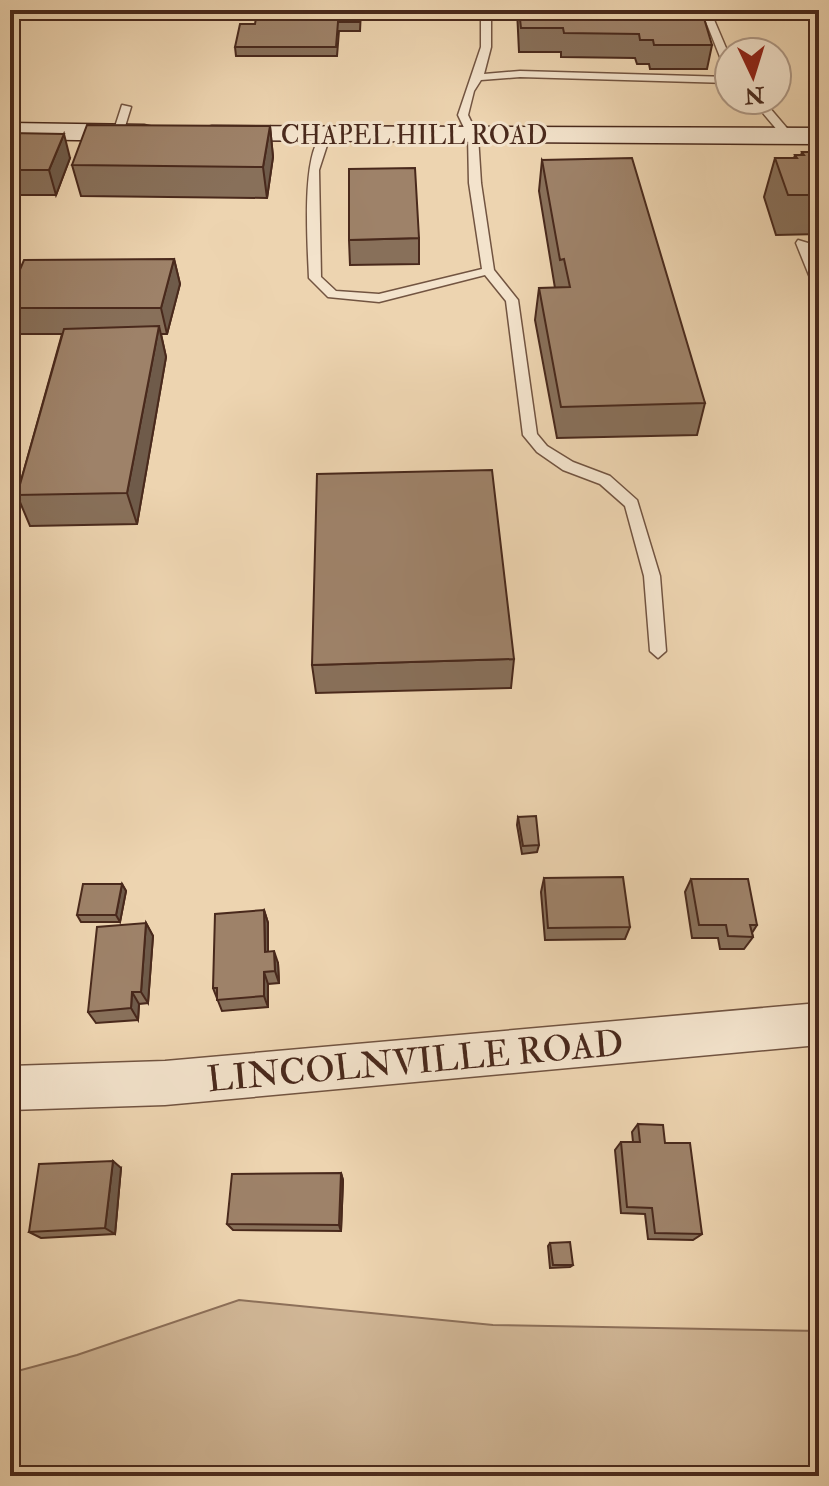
<svg xmlns="http://www.w3.org/2000/svg" width="829" height="1486" viewBox="0 0 829 1486" font-family="'IM FELL Double Pica',serif">
<style>
.green{fill:#d1b797;stroke:#8d705a;stroke-width:2}
.lines{fill:none;stroke-linecap:round;stroke-linejoin:round}
.lane-casing{stroke:#725441;stroke-width:3}
.street-casing{stroke:#725441;stroke-width:3}
.secondary-casing{stroke:#49291c;stroke-width:3}
.lane{fill:#f3e3cc;fill-rule:evenodd}
.street{fill:#f3e3cc;fill-rule:evenodd}
.secondary{fill:#f3e3cc;fill-rule:evenodd}
.wall{fill:#88705a;stroke:#49291c;stroke-width:2}
.shaded-wall{fill:#6f5b4a;stroke:#49291c;stroke-width:2}
.building{fill:#9e8269;stroke:#49291c;stroke-width:2}
.labels{text-anchor:middle;stroke-width:6;stroke-linejoin:round;paint-order:stroke}
.far-street-label{font-size:26px;fill:#49291c;stroke:#f3e3cc}
.near-street-label{font-size:36px;fill:#49291c;stroke:#f3e3cc}
</style>
<rect width="100%" height="100%" fill="#edd4b0"/>
<filter id="stains"><feTurbulence type="fractalNoise" baseFrequency=".0025" numOctaves="4"/><feColorMatrix values="0 0 0 0 .2 0 0 0 0 .09 0 0 0 0 .02 0 0 0 .5 -.17"/></filter>
<radialGradient id="worn" r=".72"><stop offset=".6" stop-color="#630" stop-opacity="0"/><stop offset="1" stop-color="#630" stop-opacity=".3"/></radialGradient>
<path class="green" d="M239,1300L493,1325L819,1331V1476H10V1373L77,1355Z"/>
<g class="lines">
<g class="lane-casing">
<path id="lane" d="M481,10H491V47L484,74L520,71L729,77V83L520,77L481,80L474,91L468,115L478,136L481,183L494,270L518,300L537,434L547,446L573,462L610,476L637,500L660,576L666,651L658,658L650,651L644,576L625,506L600,484L563,470L537,452L523,435L506,301L485,275L379,302L328,297L309,278C308,249 300,147 325,133L330,136L319,170L321,277L336,291L379,294L482,269L469,183L468,136L458,115L481,47Z
M674,10L712,15L729,55V70L724,67L705,19Z
M752,100H763L792,134V138H784Z
M122,105L131,107L123,133L118,136L113,133Z
M798,240L808,243L819,270V289L813,285L796,243Z"/>
</g>
<g class="street-casing">
<path id="street" d="M819,1003V1045L165,1105L10,1110V1066L165,1061Z"/>
</g>
<g class="secondary-casing">
<path id="secondary" d="M10,123L144,125L153,127L157,133L153,139L144,141L10,139Z
M212,126L819,128V144L203,140L199,134L203,128Z"/>
</g>
<use href="#lane" class="lane"/>
<use href="#street" class="street"/>
<use href="#secondary" class="secondary"/>
</g>
<path class="wall" d="M277,10H361L360,31H339L337,56H236L235,47L255,24L276,18Z
M517,10H649L650,14L712,45L707,69H650L649,64H637L635,58L561,57V52H519Z
M270,126L273,157L267,198L81,196L72,165Z
M10,133L70,158L56,195H10Z
M802,152H819V234L776,235L764,197L775,158H794L795,155H801Z
M542,160L705,403L697,435L557,438L535,320L539,288H555L539,191Z
M419,238V264L350,265L349,240Z
M174,259L180,284L167,334H161L166,357L137,524L30,526L17,495L62,334H13L10,325V293Z
M514,659L511,688L316,693L312,665Z
M518,817L539,845L537,852L522,854L517,825Z
M544,878L630,927L625,939L545,940L541,892Z
M691,879L757,925L752,933L753,937L744,949H720L718,938H692L685,892Z
M122,884L126,891L120,922H81L77,915Z
M264,910L268,923V952L278,963L279,983L268,984V1007L222,1011L213,988Z
M146,923L153,936L148,1003L139,1004L138,1020L96,1023L88,1012Z
M638,1124L665,1143L702,1234L693,1240L648,1239L645,1214L621,1213L615,1150L621,1142H633L632,1132Z
M121,1168L115,1234L41,1238L29,1232Z
M341,1173L343,1180L341,1231L233,1230L227,1224Z
M550,1243L573,1265L570,1267L550,1268L548,1246Z"/>
<path class="shaded-wall" d="M270,126L273,157L267,198L263,167Z
M64,134L70,158L56,195L49,170Z
M174,259L180,284L167,334L161,308Z
M159,326L166,357L137,524L127,493Z
M10,858L15,865L11,891L10,890Z
M122,884L126,891L120,922L116,915Z
M264,910L268,923V964L265,952Z
M146,923L153,936L148,1003L141,992Z
M274,951L278,963L279,983L275,971Z
M264,972L268,984V1007L264,996Z
M132,992L139,1004L138,1020L131,1008Z
M113,1161L121,1168L115,1234L105,1228Z
M341,1173L343,1180L341,1231L339,1225Z"/>
<path class="building" d="M277,10H361L360,22H338L336,47H235L240,24H255L256,18H276Z
M519,10H649L650,14L703,15L712,45H654L653,40H640L639,34L564,33L563,28H521Z
M87,125L270,126L263,167L72,165Z
M10,133L64,134L49,170H10Z
M802,152H819V195H788L775,158H797L795,155H804Z
M632,158L705,403L561,407L539,288L570,287L564,259L560,260L542,160Z
M415,168L419,238L349,240V169Z
M174,259L161,308H10V293L24,260Z
M159,326L127,493L17,495L64,329Z
M492,470L514,659L312,665L317,474Z
M536,816L539,845L523,846L518,817Z
M623,877L630,927L548,928L544,878Z
M691,879H748L757,925H750L753,937L728,936L726,925H699Z
M83,884H122L116,915H77Z
M264,910L265,952L274,951L275,971L264,972V996L217,1000V988H213L215,914Z
M146,923L141,992H132L131,1008L88,1012L97,927Z
M638,1124L663,1125L665,1143H690L702,1234L655,1233L652,1208L627,1207L621,1142H640Z
M113,1161L105,1228L29,1232L39,1164Z
M341,1173L339,1225L227,1224L232,1174Z
M570,1242L573,1265H553L550,1243Z"/>
<g class="labels">
<g class="far-street-label">
<text x="414" y="144">CHAPEL HILL ROAD</text>
</g>
<g class="near-street-label">
<text transform="translate(415 1060) rotate(-5)" y="13">LINCOLNVILLE ROAD</text>
</g>
</g>
<rect width="829" height="1486" fill="none" stroke="#edd4b0" stroke-width="40"/>
<rect x="12" y="12" width="805" height="1462" fill="none" stroke="#49291c" stroke-width="4"/>
<rect x="20" y="20" width="789" height="1446" fill="none" stroke="#49291c" stroke-width="2"/>
<g transform="translate(753 76) rotate(176)"><circle r="38" fill="#f3e3cc" stroke="#af9986" stroke-width="2"/>
<path d="M0-6L14 30L0 20L-14 30Z" fill="#8f2418"/>
<text y="-12" font-size="22" font-weight="bold" text-anchor="middle" fill="#49291c">N</text>
</g>
<rect width="100%" height="100%" filter="url(#stains)"/>
<rect width="100%" height="100%" fill="url(#worn)"/>
</svg>
